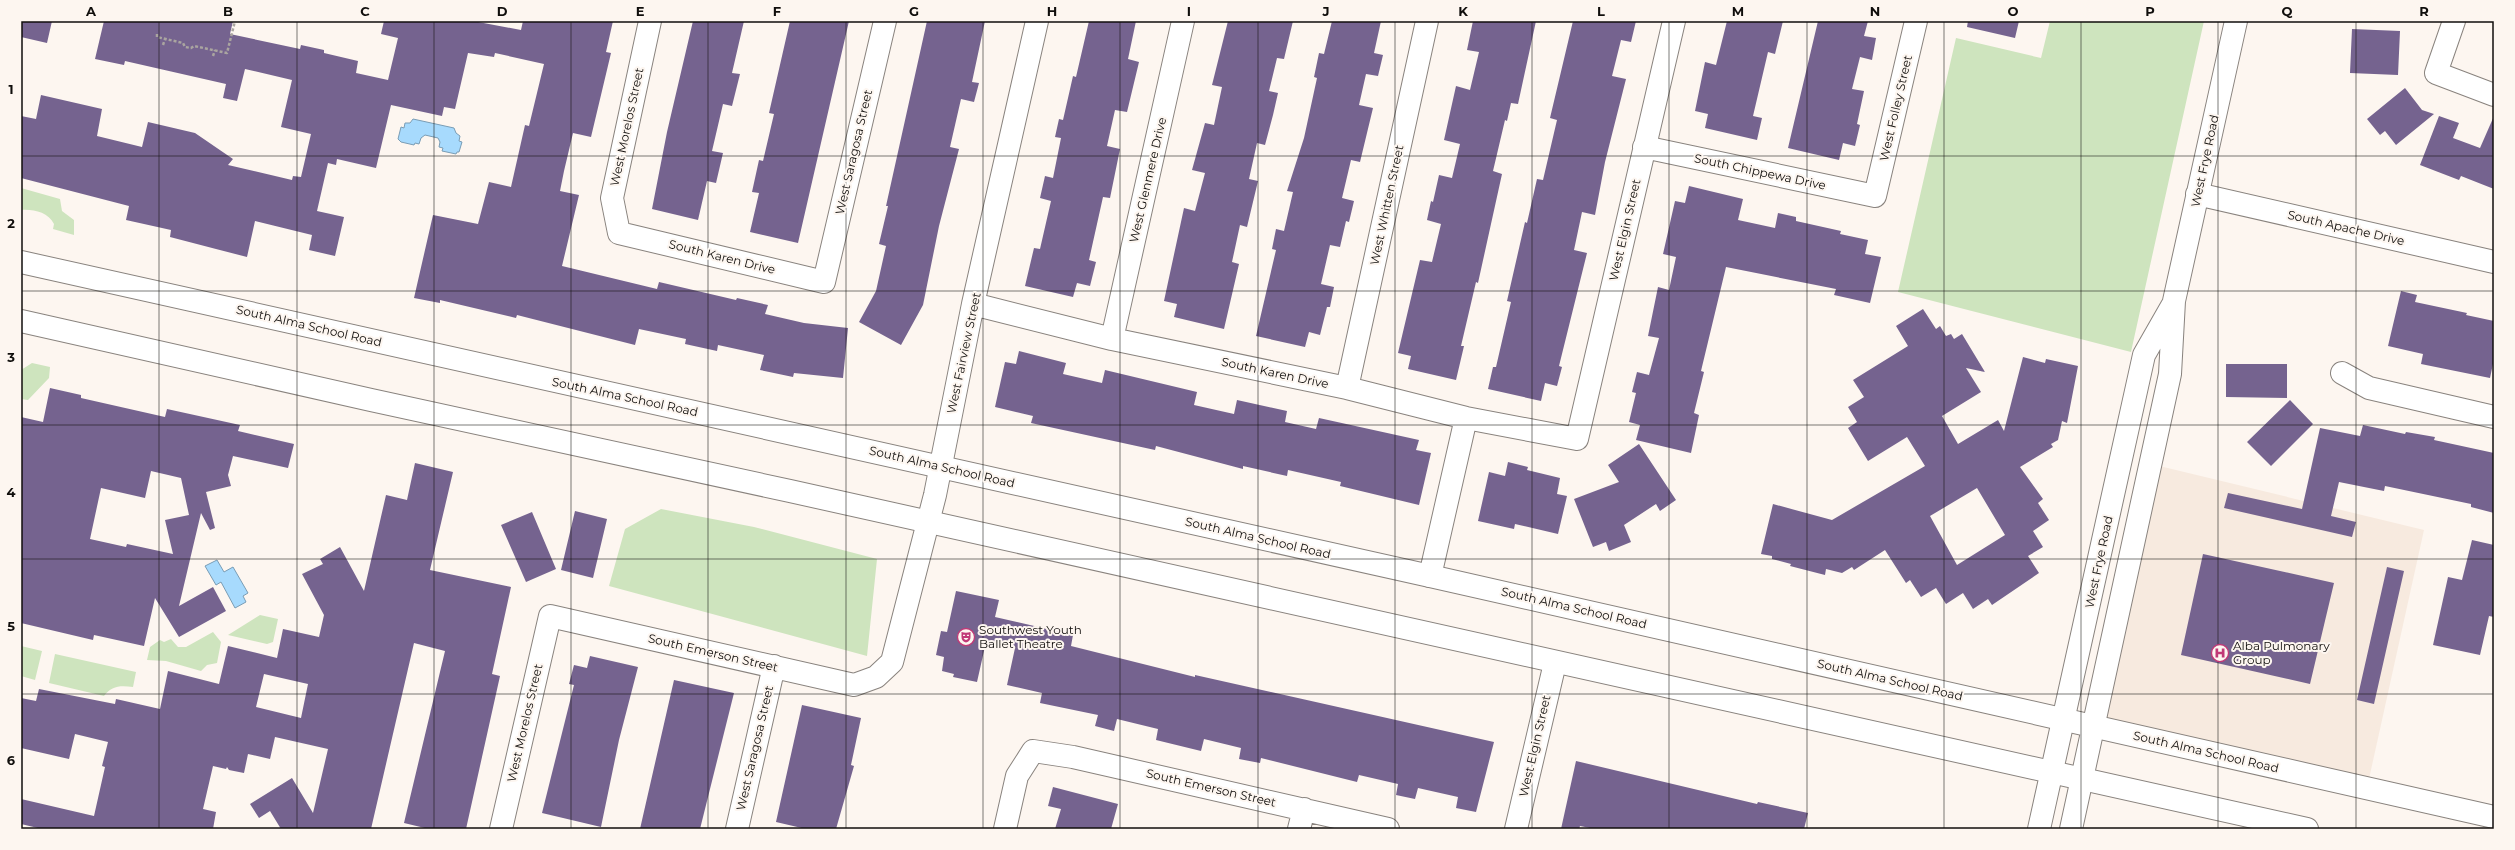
<svg xmlns="http://www.w3.org/2000/svg" width="2515" height="850" viewBox="0 0 2515 850" font-family="Montserrat,sans-serif">
<style>
.built{fill:#f7eadf}
.green{fill:#cee4be}
.water{fill:#a7dafd;stroke:#7a9db5}
.building{fill:#75638f;fill-rule:evenodd}
.lines{fill:none;stroke-linecap:round;stroke-linejoin:round}
.minor-casing{stroke:#89837e;stroke-width:24}
.major-casing{stroke:#89837e;stroke-width:24}
.path{stroke:#aaa5a0;stroke-width:2.5;stroke-dasharray:3 2;stroke-linecap:butt}
.minor{stroke:#fff;stroke-width:22}
.major{stroke:#fff;stroke-width:22}
.grid{fill:none;stroke:#100e0c;stroke-width:1;stroke-opacity:0.55}
.labels{text-anchor:middle;stroke-width:4;stroke-linejoin:round;paint-order:stroke}
.street-label{font-size:12px;fill:#100e0c;stroke:#fdf6f0}
.poi-label{font-size:12px;fill:#100e0c;stroke:#fdf6f0;text-anchor:start}
.neatline{fill:none;stroke:#100e0c;stroke-width:1.5}
.grid-label{font-size:13px;text-anchor:middle;font-weight:bold;fill:#100e0c}
</style>
<rect width="100%" height="100%" fill="#fdf6f0"/>
<path class="built" d="M2151,464L2424,530L2367,788L2095,727Z"/>
<path class="green" d="M2050,21H2204L2131,352L1898,292L1956,38L2041,58Z
M21,188L60,199L62,211L74,220V235L53,229L54,224C48,212 33,209 21,210Z
M32,363L50,367L49,378L28,400L21,399V370Z
M661,509L754,527L877,559L867,656L609,586L625,529Z
M260,615L278,619L273,642L267,644L228,635Z
M213,632L221,642L217,663L207,665L201,671L166,661L147,660L150,647L160,640L164,642L171,639L178,647H186Z
M21,646L42,651L35,680L21,676Z
M55,654L136,672L133,687C120,685 111,686 104,696L49,683Z"/>
<path class="water" d="M413,119L454,128L456,133L460,136L459,141L462,142L459,152H457L456,154L442,151L443,148L439,147L440,142L438,138L425,135L421,138L419,144L415,143L414,145L401,142L398,139L401,127L404,128L405,123H410Z
M217,560L224,572L233,567L248,593L243,596L246,602L235,608L221,582L216,585L205,566Z"/>
<path class="building" d="M21,21H52L47,43L21,37Z
M104,21H233L230,34L300,49L301,45L324,50V53L358,61L356,73L388,80L398,38L381,34L384,21H473L521,30L523,21H613L606,52L611,53L591,137L573,133L564,171L560,191L579,195L562,266L657,289L659,282L736,300L737,298L768,305L765,314L804,323L848,328L843,378L794,373L793,377L760,370L764,355L718,345L717,351L685,344L686,339L639,329L635,345L517,315L516,318L440,300V303L414,298L433,215L478,224L489,182L511,187L525,125L529,126L544,64L495,53L494,57L468,53L455,109L444,107L442,116L391,105L376,168L337,159L336,165L328,163L317,211L344,217L335,256L309,250L312,235L255,221L247,257L216,249L170,237L171,230L126,220L129,206L21,178V116L36,119L41,95L102,109L97,136L142,147L148,122L195,133L233,159L228,165L292,180L293,176L301,177L311,134L281,127L292,80L245,69L237,101L223,98L226,84L125,61L124,65L95,59Z
M693,21H744L732,73L740,74L732,106L723,104L712,151L723,153L716,183L707,181L698,220L652,209L667,132Z
M790,21H849L798,243L750,232L759,193L752,192L759,160L763,161L774,114L769,113Z
M927,21H985L972,82L979,83L974,102L961,99L950,147L959,149L939,226L923,305L901,345L859,322L876,291L886,246L879,244L888,206H886Z
M1089,21H1136L1128,59L1139,62L1127,112L1115,110L1107,146L1120,149L1110,198L1103,197L1089,260L1096,262L1090,286L1077,283L1073,297L1025,286L1034,248L1040,249L1051,201L1040,198L1045,176L1053,178L1061,138L1055,137L1059,119L1063,120L1073,76L1076,77Z
M1228,21H1293L1284,59L1277,58L1269,91L1278,93L1273,115L1265,145L1257,143L1249,179L1258,181L1247,227L1240,225L1232,262L1239,264L1224,329L1174,317L1177,304L1164,301L1184,208L1195,211L1205,173L1192,170L1205,123L1214,125L1222,87L1212,85Z
M1332,21H1381L1374,53L1383,55L1378,76L1366,74L1359,105L1373,108L1360,162L1351,160L1342,198L1354,201L1349,222L1346,221L1340,247L1330,245L1321,284L1334,287L1330,307H1327L1320,335L1309,332L1305,347L1256,336L1276,250L1272,249L1276,229L1284,231L1293,192L1287,191L1304,138L1317,78L1314,77L1319,53L1324,54Z
M1473,21H1536L1518,104L1511,103L1507,121L1505,120L1493,171L1502,174L1478,283L1476,282L1461,346H1464L1456,380L1408,369L1411,356L1398,353L1420,260L1432,262L1441,224L1427,220L1431,201L1433,202L1439,175L1452,178L1460,144L1444,140L1456,86L1470,90L1479,52L1467,50Z
M1573,21H1636L1631,42L1621,40L1612,76L1626,79L1605,162L1595,215L1582,212L1574,250L1587,253L1559,366L1562,367L1557,386L1545,383L1541,401L1488,389L1493,367H1496L1511,302L1507,301L1525,222L1527,223L1537,179L1543,180L1557,120L1550,118Z
M1727,21H1783L1775,54L1768,52L1753,116L1762,118L1757,140L1705,128L1708,114L1695,111L1705,62L1716,65Z
M1818,21H1868L1864,36L1876,38L1872,60L1860,57L1852,89L1864,91L1857,124L1860,125L1855,146L1843,143L1839,160L1788,148Z
M1968,21H2019L2015,38L1967,27Z
M2352,29L2400,31L2398,75L2350,73Z
M2405,88L2422,110L2434,114L2396,145L2385,131L2380,135L2367,119Z
M2439,116L2459,123L2453,138L2480,148L2494,116V189L2461,176L2459,180L2420,165Z
M1689,186L1743,199L1738,220L1775,228L1778,213L1796,217V221L1841,231L1840,234L1868,240L1865,254L1881,257L1870,303L1834,295L1836,289L1726,267L1701,371L1704,372L1694,413L1699,415L1691,453L1636,440L1640,425L1629,422L1636,393L1632,392L1637,372L1649,375L1659,338L1648,336L1658,287L1669,290L1676,257L1663,254L1675,201L1685,203Z
M2401,291L2417,295L2415,302L2467,313L2466,315L2494,321V359L2490,378L2421,364L2423,354L2388,346Z
M1923,309L1936,329L1940,326L1946,336L1951,334L1954,339L1962,334L1985,372L1966,368L1981,392L1942,416L1958,444L1998,420L2004,431L2023,357L2045,363L2046,359L2078,366L2067,423L2062,421L2058,440L2051,444L2053,447L2020,467L2043,499L2038,503L2049,520L2033,531L2043,547L2028,556L2039,573L1992,605L1988,599L1973,609L1963,593L1946,604L1936,588L1921,597L1910,580L1906,583L1885,550L1854,570L1852,567L1842,573L1826,569L1825,575L1790,566L1791,564L1772,559V556L1761,554L1773,504L1832,520L1925,466L1907,437L1868,461L1848,428L1857,422L1848,407L1864,397L1853,380L1908,346L1896,326ZM1977,488L2005,535L1957,565L1930,516Z
M1019,351L1066,363L1063,374L1102,383L1105,370L1197,392L1194,405L1234,414L1237,400L1287,411L1285,422L1316,429L1319,418L1419,440L1416,450L1431,453L1419,505L1340,486L1341,482L1288,470L1287,476L1243,466V469L1156,446L1155,450L1031,423L1033,416L995,407L1005,362L1016,364Z
M2226,364H2287V398L2226,397Z
M50,388L81,395V398L165,417L167,409L240,425L238,431L294,444L288,468L233,456L228,475L231,486L206,492L215,528L210,530L201,513L179,606L213,587L226,611L179,637L155,598L144,646L94,635L93,640L21,623V417L43,422ZM151,471L181,478L189,515L165,520L173,554L127,544L126,547L90,539L101,488L145,498Z
M2290,400L2313,424L2271,466L2247,442Z
M2363,425L2405,434L2406,432L2435,437L2434,440L2494,453V513L2471,507V504L2385,486L2384,491L2339,482L2331,516L2356,522L2352,537L2224,508L2228,493L2302,509L2320,428L2360,436Z
M1639,444L1676,500L1660,511L1656,504L1624,525L1631,542L1609,551L1606,542L1593,547L1574,499L1619,482L1608,465Z
M1508,462L1528,467L1527,470L1560,478L1557,494L1567,496L1558,534L1515,524L1514,529L1478,521L1489,472L1505,476Z
M415,463L453,472L430,570L511,587L492,674L500,676L466,829H429L404,823L445,651L414,643L371,829H281L270,811L259,818L250,804L292,778L313,813L328,749L275,737L270,759L248,754L244,773L229,770L227,767L226,769L213,766L203,809L216,812L213,829H42L21,824V799L94,816L105,767L102,766L108,742L75,734L69,759L21,748V698L36,701L39,689L115,704L116,699L160,709L168,671L219,684L228,646L277,658L283,629L319,637L324,615L302,574L323,564L320,559L340,547L364,591L386,495L407,500ZM264,674L308,684L301,718L256,707Z
M575,511L607,519L593,578L561,570Z
M532,512L556,569L526,582L501,525Z
M2472,540L2494,545V617L2489,616L2480,655L2433,645L2448,577L2462,580Z
M2203,554L2334,583L2310,684L2181,655Z
M2387,567L2404,571L2374,704L2357,700Z
M956,591L999,600L995,617L1073,635L1071,646L1195,677V675L1494,742L1476,812L1456,808L1458,797L1418,788L1415,799L1396,795L1398,784L1359,775L1357,782L1261,758L1260,763L1239,759L1241,748L1204,739L1201,751L1156,740L1158,729L1117,719L1114,731L1095,726L1098,715L1040,703L1042,693L1007,685L1015,648L986,642L977,682L953,677L954,674L942,671L944,657L936,655L941,631L947,632Z
M590,656L638,667L619,740L601,827L542,813L574,685L569,684L574,665L587,668Z
M674,680L734,693L700,829H640Z
M802,705L861,718L851,765L854,766L836,829H806L776,822Z
M1576,761L1757,804L1758,802L1808,813L1804,829H1595L1580,826L1579,829H1561Z
M1053,787L1118,804L1111,829H1055L1061,809L1048,806Z"/>
<g class="lines">
<g class="minor-casing">
<path id="minor" d="M650,21L612,198L619,233L824,282L885,21
M2454,21L2436,73L2494,95
M1644,147L1875,196L1916,21
M2197,194L2494,262
M973,304L1112,339L1347,388L1466,418L1577,439L1674,21
M1112,339L1183,21
M2342,373L2369,388L2494,417
M1347,388L1427,21
M1430,576L1466,418
M501,829L550,616L854,685L876,677L892,662L935,495L973,304L1037,21
M737,829L774,666
M1005,829L1017,776L1033,751L1073,757L1388,829
M1299,829L1304,809
M1516,829L1555,663
M2039,829L2144,355L2172,306
M2071,829L2170,374L2174,301L2236,21"/>
</g>
<g class="major-casing">
<path id="major" d="M21,262L1430,576L2494,817
M21,321L371,400L790,491L2307,829"/>
</g>
<path class="path" d="M157,34V37L183,43L185,47L191,48L194,46L227,53L235,21
M163,45L165,39
M213,56L215,50"/>
<use href="#minor" class="minor"/>
<use href="#major" class="major"/>
</g>
<path class="grid" d="M159,21V829M297,21V829M434,21V829M571,21V829M708,21V829M846,21V829M983,21V829M1120,21V829M1258,21V829M1395,21V829M1532,21V829M1669,21V829M1807,21V829M1944,21V829M2081,21V829M2218,21V829M2356,21V829M21,156H2494M21,291H2494M21,425H2494M21,559H2494M21,694H2494"/>
<defs>
<g id="theatre-ring" transform="scale(0.9)"><circle r="9.5" fill="#fdf6f0" stroke="#c13977" stroke-width="1.5"/><path d="M-5-5.5Q0-4 5-5.5V0Q5 5 0 6Q-5 5-5 0ZM-3.3-2.5H-1v1.5H-3.3ZM1-2.5H3.3v1.5H1ZM-2.8 1Q0 5.5 2.8 1Z" fill="#c13977"/></g>
<g id="hospital-ring" transform="scale(0.9)"><circle r="9.5" fill="#fdf6f0" stroke="#c13977" stroke-width="1.5"/><path d="M-5-5h3v3.5h4V-5h3V5h-3V1.5h-4V5h-3Z" fill="#c13977"/></g>
</defs>
<g fill-rule="evenodd">
<use href="#theatre-ring" x="966" y="637"/>
<use href="#hospital-ring" x="2220" y="653"/>
</g>
<g class="labels">
<g class="street-label">
<text transform="translate(1896 108) rotate(-77)" y="4">West Folley Street</text>
<text transform="translate(627 127) rotate(-78)" y="4">West Morelos Street</text>
<text transform="translate(854 152) rotate(-77)" y="4">West Saragosa Street</text>
<text transform="translate(2205 161) rotate(-78)" y="4">West Frye Road</text>
<text transform="translate(1760 172) rotate(12)" y="4">South Chippewa Drive</text>
<text transform="translate(1148 180) rotate(-77)" y="4">West Glenmere Drive</text>
<text transform="translate(1387 205) rotate(-78)" y="4">West Whitten Street</text>
<text transform="translate(2346 228) rotate(13)" y="4">South Apache Drive</text>
<text transform="translate(1625 230) rotate(-77)" y="4">West Elgin Street</text>
<text transform="translate(722 257) rotate(14)" y="4">South Karen Drive</text>
<text transform="translate(309 326) rotate(13)" y="4">South Alma School Road</text>
<text transform="translate(964 353) rotate(-78)" y="4">West Fairview Street</text>
<text transform="translate(1275 373) rotate(12)" y="4">South Karen Drive</text>
<text transform="translate(625 397) rotate(12)" y="4">South Alma School Road</text>
<text transform="translate(942 467) rotate(13)" y="4">South Alma School Road</text>
<text transform="translate(1258 538) rotate(13)" y="4">South Alma School Road</text>
<text transform="translate(2099 562) rotate(-78)" y="4">West Frye Road</text>
<text transform="translate(1574 608) rotate(13)" y="4">South Alma School Road</text>
<text transform="translate(713 653) rotate(13)" y="4">South Emerson Street</text>
<text transform="translate(1890 680) rotate(13)" y="4">South Alma School Road</text>
<text transform="translate(525 723) rotate(-77)" y="4">West Morelos Street</text>
<text transform="translate(1535 746) rotate(-77)" y="4">West Elgin Street</text>
<text transform="translate(755 748) rotate(-77)" y="4">West Saragosa Street</text>
<text transform="translate(2206 752) rotate(13)" y="4">South Alma School Road</text>
<text transform="translate(1211 788) rotate(13)" y="4">South Emerson Street</text>
</g>
<g class="poi-label">
<text x="979" y="634">Southwest Youth<tspan x="979" dy="14">Ballet Theatre</tspan></text>
<text x="2233" y="650">Alba Pulmonary<tspan x="2233" dy="14">Group</tspan></text>
</g>
</g>
<rect width="2515" height="850" fill="none" stroke="#fdf6f0" stroke-width="44"/>
<rect x="22" y="22" width="2471" height="806" class="neatline"/>
<g class="grid-label">
<text x="91" y="16">A</text>
<text x="228" y="16">B</text>
<text x="365" y="16">C</text>
<text x="502" y="16">D</text>
<text x="640" y="16">E</text>
<text x="777" y="16">F</text>
<text x="914" y="16">G</text>
<text x="1052" y="16">H</text>
<text x="1189" y="16">I</text>
<text x="1326" y="16">J</text>
<text x="1463" y="16">K</text>
<text x="1601" y="16">L</text>
<text x="1738" y="16">M</text>
<text x="1875" y="16">N</text>
<text x="2013" y="16">O</text>
<text x="2150" y="16">P</text>
<text x="2287" y="16">Q</text>
<text x="2424" y="16">R</text>
<text x="11" y="94">1</text>
<text x="11" y="228">2</text>
<text x="11" y="362">3</text>
<text x="11" y="497">4</text>
<text x="11" y="631">5</text>
<text x="11" y="765">6</text>
</g>
</svg>
